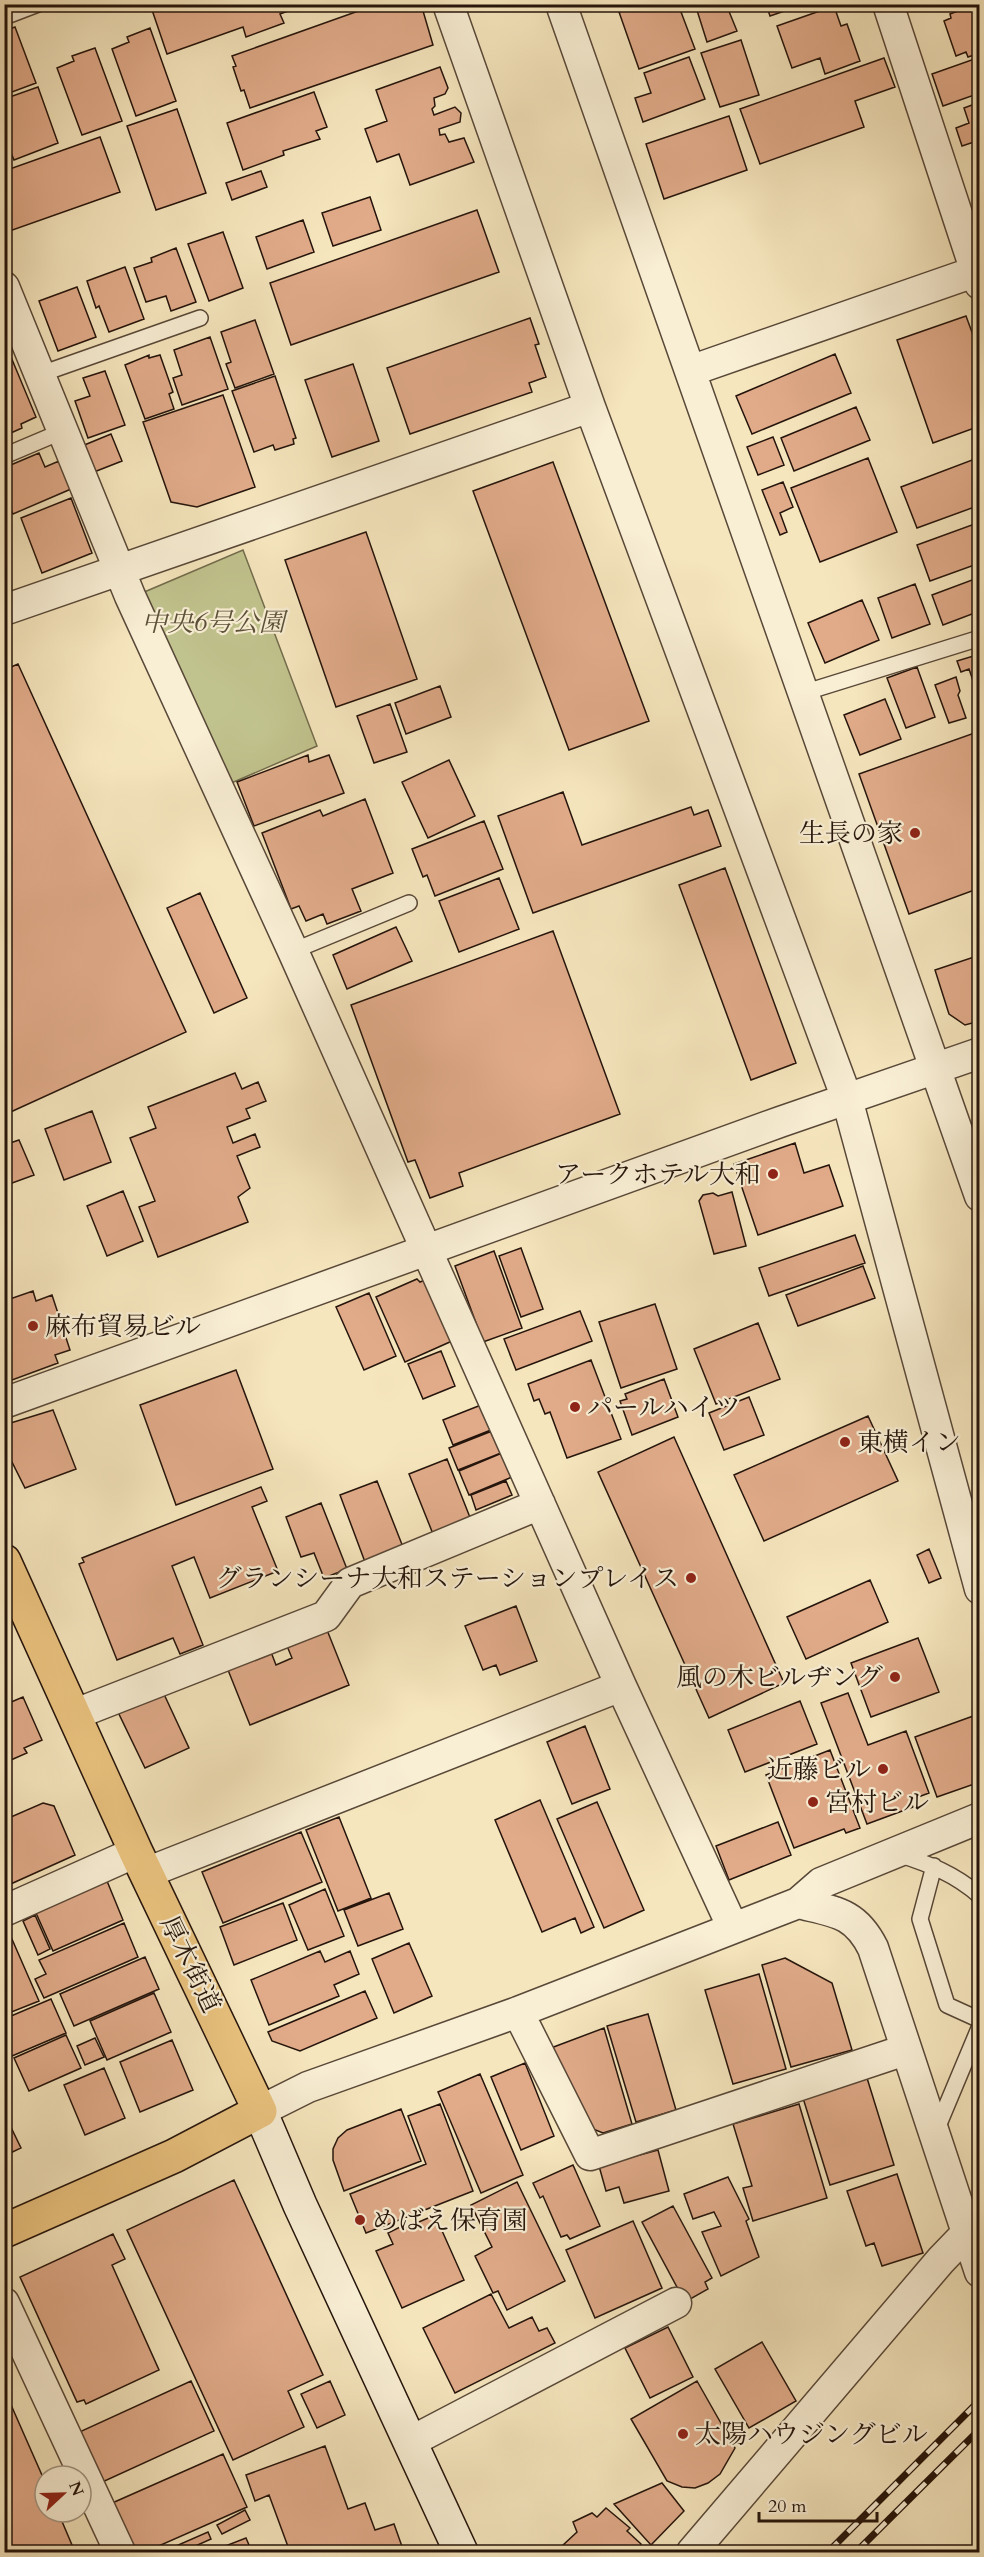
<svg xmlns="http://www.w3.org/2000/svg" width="984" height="2557" viewBox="0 0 984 2557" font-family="Cardo,'Noto Serif JP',serif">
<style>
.green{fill:#c1c38e;stroke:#726c4c;stroke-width:1.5}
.building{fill:#e1ab8a;stroke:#24140b;stroke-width:1.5}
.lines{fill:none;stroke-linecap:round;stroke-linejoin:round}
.lane-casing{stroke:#584838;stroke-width:18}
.street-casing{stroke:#584838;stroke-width:33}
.secondary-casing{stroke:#24140b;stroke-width:36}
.primary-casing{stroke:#24140b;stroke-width:36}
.lane{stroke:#f9efd5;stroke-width:15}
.street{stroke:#f9efd5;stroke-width:30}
.secondary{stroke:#f9efd5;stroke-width:33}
.primary{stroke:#ebc37f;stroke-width:33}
.rail-casing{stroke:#24140b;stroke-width:7}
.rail{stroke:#f9efd5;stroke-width:4.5;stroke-dasharray:14;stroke-linecap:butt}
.poi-dot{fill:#8f2418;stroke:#f9efd5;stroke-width:2}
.labels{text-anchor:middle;stroke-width:4.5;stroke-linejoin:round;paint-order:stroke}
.park-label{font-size:26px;font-style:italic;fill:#5b5139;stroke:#f9efd5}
.poi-label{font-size:26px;fill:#24140b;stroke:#f9efd5;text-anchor:start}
.street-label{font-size:26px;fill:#24140b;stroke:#f9efd5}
</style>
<rect width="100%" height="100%" fill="#f6e6be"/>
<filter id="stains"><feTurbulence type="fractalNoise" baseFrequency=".00333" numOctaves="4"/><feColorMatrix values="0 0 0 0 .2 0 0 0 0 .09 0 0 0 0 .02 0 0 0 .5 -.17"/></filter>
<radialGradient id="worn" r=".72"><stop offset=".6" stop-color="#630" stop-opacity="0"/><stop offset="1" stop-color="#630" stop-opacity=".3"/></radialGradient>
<path class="green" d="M243,550L317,746L229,784L142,593Z"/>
<path class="building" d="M150,4H286L288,11L280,14L284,23L246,37L243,27L167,54Z
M378,4H421L433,45L250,108L244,90L241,91L233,67L236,66L232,56Z
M641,4H678L695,49L639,69L619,12Z
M695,4H726L737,31L707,42Z
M766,4H802V5L770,16Z
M976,4H980V53L968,57L966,52L956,56L944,21L951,18L950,14Z
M834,6L841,26L847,24L860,61L825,74L820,58L792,68L777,26Z
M15,27L36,83L4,95V31Z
M150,28L176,101L136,116L112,49L129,42L127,37Z
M741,40L759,95L720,107L701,53Z
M95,48L122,121L82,135L57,68L74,61L72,56Z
M689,57L705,99L643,122L635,98L651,93L644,73Z
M980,57V93L943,106L932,74Z
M884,58L895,87L855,101L864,127L760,164L740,109Z
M440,67L448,88L445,94L434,98L435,106L432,109L434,115L455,107L461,113L460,122L439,129L440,135L445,134L449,142L464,138L474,162L410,185L399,154L377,162L365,129L387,121L376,90Z
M38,87L58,143L14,160L7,143L4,144V99Z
M314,92L327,127L316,131L320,139L283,151L284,155L243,170L227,123Z
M980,102V140L962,146L956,128L969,123L964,108Z
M177,109L206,193L156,210L127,126Z
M729,116L747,170L664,199L646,144Z
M100,137L120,192L4,233V171Z
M261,171L267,187L232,200L226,183Z
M370,197L381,230L333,246L322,213Z
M477,210L499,272L291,345L270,283Z
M303,220L314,252L267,269L256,237Z
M223,232L243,288L209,301L188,244Z
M176,248L196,302L171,311L166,296L146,302L134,268L152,262L151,258Z
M125,267L144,319L109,332L99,306L96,308L87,281Z
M77,287L96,337L58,351L39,301Z
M966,316L980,354V426L933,443L897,340Z
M530,318L539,344L535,345L546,377L529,383L532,392L410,434L387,368Z
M255,320L274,374L235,388L226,364L231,362L221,332Z
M210,337L228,389L182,405L173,378L182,375L174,350Z
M6,345L36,417L21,424L22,428L4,436Z
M835,354L851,393L752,434L736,396Z
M149,355V358L160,355L173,392L169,394L174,409L145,419L125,365Z
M353,364L379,441L332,457L305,380Z
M105,371L125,425L88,438L75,401L90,396L83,378Z
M275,376L296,438L293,439L294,444L275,450L273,445L254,452L232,391Z
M223,395L255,487L197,507L171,502L143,422Z
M856,407L870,440L794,471L781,438Z
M111,434L122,461L94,472L82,446Z
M773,437L784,465L758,475L747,447Z
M39,453L45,467L59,461L71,489L13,514L4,494V483L11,480L6,467Z
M980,457V505L917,528L901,487Z
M868,458L897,532L820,562L791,488Z
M553,462L649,721L569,750L473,491Z
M783,482L793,507L780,513L787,532L780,535L762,490Z
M71,498L92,553L42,573L21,518Z
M980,522V563L930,581L917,545Z
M366,532L417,679L336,707L285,560Z
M980,577V611L943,625L932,595Z
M915,584L930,624L892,638L878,598Z
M862,600L879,640L825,663L808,623Z
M980,654V701L969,669L961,672L957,661Z
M18,664L186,1032L4,1115V670Z
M917,667L935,717L906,728L887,678Z
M956,677L960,691L958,695L966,718L949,723L935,685Z
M440,686L451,717L406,734L395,703Z
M885,699L901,739L860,755L844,715Z
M390,704L407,752L374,763L357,716Z
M980,731V888L909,914L859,774Z
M308,755L309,762L329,755L344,793L254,826L237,782Z
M449,760L475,816L428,838L402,782Z
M563,792L582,845L691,807L694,815L708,810L721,846L533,913L498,816Z
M365,799L393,873L352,889L361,911L327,924L323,914L306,921L299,906L291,909L262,833L320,810L323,816Z
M484,821L503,869L435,896L427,875L423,877L412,849Z
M725,868L796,1063L751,1080L679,885Z
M499,878L519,929L459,952L439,901Z
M200,893L247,998L214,1013L167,908Z
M396,927L412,961L347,989L333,955Z
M553,931L620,1114L459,1173L463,1186L430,1198L415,1160L408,1162L351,1005Z
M980,955V1021L965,1025L949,1014L935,970Z
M235,1073L242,1089L258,1082L266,1101L246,1109L250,1118L227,1127L233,1143L255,1134L260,1147L237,1156L250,1188L238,1197L248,1222L158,1257L139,1207L155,1201L130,1138L156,1128L148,1107Z
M92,1111L111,1162L64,1180L45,1129Z
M19,1140L34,1175L4,1186V1145Z
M795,1143L804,1173L829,1165L843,1206L758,1235L734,1164Z
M123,1191L143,1241L107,1256L87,1206Z
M732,1192L746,1246L714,1254L699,1201L703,1195L713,1193L718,1196Z
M855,1235L865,1263L769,1296L759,1268Z
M521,1248L543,1309L521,1317L499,1256Z
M494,1251L522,1328L483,1342L455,1266Z
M863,1266L875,1298L798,1326L786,1295Z
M417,1279L420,1282L425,1280L452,1341L405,1362L376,1297Z
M33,1291L36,1301L52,1295L70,1350L55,1355L58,1363L4,1383V1301Z
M369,1293L396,1356L364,1370L336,1307Z
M655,1304L677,1369L621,1388L599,1322Z
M580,1311L592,1341L516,1370L504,1339Z
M758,1323L780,1379L716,1404L694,1349Z
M441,1351L455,1386L423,1399L408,1364Z
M591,1360L621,1439L567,1458L550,1412L545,1414L539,1399L534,1401L528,1384Z
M236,1370L273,1469L176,1505L140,1405Z
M664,1379L678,1417L632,1435L620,1401L627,1399L625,1394Z
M749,1397L764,1435L724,1450L709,1413Z
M481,1405L491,1430L453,1445L443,1420Z
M53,1410L76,1469L25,1488L4,1446V1425Z
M868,1416L898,1481L764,1541L734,1475Z
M492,1431L501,1453L458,1470L449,1448Z
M674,1437L784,1683L709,1718L598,1472Z
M502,1453L512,1477L469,1495L459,1471Z
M447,1459L471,1520L433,1534L409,1474Z
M377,1481L403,1547L365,1562L340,1495Z
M506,1481L512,1495L476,1510L471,1495Z
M261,1487L267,1501L252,1507L278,1571L210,1598L194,1557L172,1566L203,1645L180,1654L173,1638L117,1660L79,1564L84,1562L82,1558Z
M321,1503L347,1569L324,1578L314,1553L301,1557L286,1517Z
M929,1549L941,1578L929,1583L917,1555Z
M870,1580L888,1622L806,1659L787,1617Z
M516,1606L537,1661L500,1675L496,1665L483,1670L465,1626Z
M327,1630L349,1685L250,1725L228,1670L271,1652L276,1665L292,1658L287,1646Z
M918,1638L939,1692L871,1717L851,1663Z
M163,1692L189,1748L145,1768L118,1712Z
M848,1693L868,1745L906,1731L929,1793L910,1800L913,1807L867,1824L821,1703Z
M23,1697L42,1740L24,1748L27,1753L4,1763V1705Z
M800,1701L817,1744L745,1772L728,1730Z
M976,1715L980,1724V1782L937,1797L915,1737Z
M585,1726L610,1789L572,1804L547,1742Z
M830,1750L860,1828L846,1833L844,1829L794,1848L766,1775Z
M540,1800L594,1927L581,1933L575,1918L542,1932L495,1820Z
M597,1802L644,1910L604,1928L557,1819Z
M43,1803L54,1806L75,1855L4,1887V1820Z
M339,1817L371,1898L338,1911L306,1830Z
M778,1822L791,1855L729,1880L716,1846Z
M301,1832L322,1882L223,1923L202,1872Z
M107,1881L123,1920L53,1951L36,1913Z
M325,1889L344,1936L308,1950L289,1905Z
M389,1893L403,1929L358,1946L344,1910Z
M283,1903L297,1940L234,1965L220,1927Z
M35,1915L50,1949L38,1955L23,1921Z
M124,1923L138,1957L44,1998L35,1979L46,1974L39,1960Z
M8,1930L39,2001L4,2015V1931Z
M409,1943L432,1996L394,2013L372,1959Z
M320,1951L325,1962L350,1951L359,1974L334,1985L339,1996L269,2025L251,1980Z
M145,1957L159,1989L74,2026L60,1994Z
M785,1958L832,1983L852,2050L791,2067L762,1965Z
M759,1974L786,2069L733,2084L705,1990Z
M365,1991L377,2018L300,2051L272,2041L268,2032Z
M154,1993L171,2032L107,2060L90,2021Z
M51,1999L66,2033L12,2056L4,2037V2019Z
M648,2014L676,2110L636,2122L607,2026Z
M604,2028L632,2124L603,2133L588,2127L551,2048Z
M66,2035L81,2068L29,2091L14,2058Z
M95,2038L104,2057L85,2065L77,2046Z
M172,2040L193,2090L140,2112L120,2062Z
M525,2063L554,2136L521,2150L491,2077Z
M104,2068L125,2118L85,2135L64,2085Z
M480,2074L523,2175L481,2193L438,2092Z
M867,2078L894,2165L830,2185L803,2098Z
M440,2104L473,2191L366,2233L350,2194L426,2164L408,2116Z
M799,2104L827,2198L753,2221L743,2188L752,2186L733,2124Z
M401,2109L421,2161L344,2191L333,2160V2149L338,2138L347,2130Z
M4,2113L21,2148L4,2156Z
M658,2150L669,2191L624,2203L619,2187L606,2191L599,2166Z
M573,2165L600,2226L570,2239L567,2235L561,2237L543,2196L540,2198L533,2183Z
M897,2174L923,2253L882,2266L874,2243L866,2246L847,2191Z
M728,2177L749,2219L746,2221L759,2257L721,2276L702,2232L721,2226L714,2212L693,2219L684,2194Z
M234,2180L323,2375L288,2391L304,2427L233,2460L127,2230Z
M517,2182L565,2281L507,2310L498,2291L493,2293L475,2256L492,2247L471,2205Z
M673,2206L712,2278L705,2282L708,2289L685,2302L642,2222Z
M435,2215L464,2280L402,2308L376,2251L393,2244L388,2233L404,2225L405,2228Z
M633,2221L662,2288L595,2318L566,2250Z
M113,2234L125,2259L112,2265L159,2370L86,2404L84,2400L77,2402L20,2277Z
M491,2294L509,2328L532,2317L539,2331L547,2328L555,2343L455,2393L423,2328Z
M668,2327L693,2377L650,2398L625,2348Z
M762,2342L796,2401L749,2428L715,2369Z
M191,2381L214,2431L98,2484L75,2434Z
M330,2381L345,2415L317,2428L301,2394Z
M697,2381L735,2448L720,2474L708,2483L695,2488L682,2487L667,2481L631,2419Z
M4,2389L45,2482V2512H58L75,2552H4Z
M325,2446L348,2509L365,2503L375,2530L394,2524L404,2552H290L269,2495L255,2501L246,2475Z
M223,2454L247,2507L145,2552H132L110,2504Z
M662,2483L684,2511L651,2545L614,2504Z
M606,2508L630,2528L627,2531L641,2544L639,2552H569L562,2546L577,2532L573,2522L592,2513L597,2517Z
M245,2510L250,2520L222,2534L217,2525Z
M208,2532L211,2539L182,2552L176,2546Z
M246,2538L252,2552H210Z"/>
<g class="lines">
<g class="lane-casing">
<path id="lane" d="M4,17L38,4
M41,374L200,318
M4,456L63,431
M803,693L980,638
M293,951L409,903
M898,1854C929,1864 955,1874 980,1896
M934,1866L920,1919L947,2005L980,2020
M936,2131L980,2026"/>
</g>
<g class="street-casing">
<path id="street" d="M448,4L590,407L847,1099L980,1589
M561,4L980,1196
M888,4L980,284
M4,287L130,596L293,951L621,1686L733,1928
M690,371L980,270
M4,610L590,407
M4,1403L780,1122L980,1053
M73,1715L326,1616L350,1583L540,1504
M146,1873L621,1686
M798,1903C835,1912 855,1912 873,1948L980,2272
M4,1911L136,1852
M518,2012L590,2155L905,2050
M260,2111L308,2087L518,2012L798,1903L821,1883L980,1818
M4,2303L120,2552
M410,2442L676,2303
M692,2552L941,2260L967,2233"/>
</g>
<g class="secondary-casing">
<path id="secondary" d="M260,2111L300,2205L461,2552"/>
</g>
<g class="primary-casing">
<path id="primary" d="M4,1561L136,1852L260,2111L174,2156L4,2231"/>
</g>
<use href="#lane" class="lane"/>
<use href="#street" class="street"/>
<use href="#secondary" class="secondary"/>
<use href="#primary" class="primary"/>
<g class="rail-casing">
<path id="rail" d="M828,2552L980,2400
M856,2552L980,2429"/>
</g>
<use href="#rail" class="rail"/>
</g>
<g class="poi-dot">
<circle cx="915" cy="833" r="6"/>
<circle cx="773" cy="1174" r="6"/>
<circle cx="33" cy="1326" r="6"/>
<circle cx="575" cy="1407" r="6"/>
<circle cx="845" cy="1442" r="6"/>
<circle cx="691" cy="1578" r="6"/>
<circle cx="895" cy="1677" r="6"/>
<circle cx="883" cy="1769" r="6"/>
<circle cx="813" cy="1802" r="6"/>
<circle cx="360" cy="2220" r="6"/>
<circle cx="683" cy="2434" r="6"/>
</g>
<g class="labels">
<g class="park-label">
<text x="213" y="631">中央6号公園</text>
</g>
<g class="poi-label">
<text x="903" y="842" text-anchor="end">生長の家</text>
<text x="761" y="1183" text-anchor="end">アークホテル大和</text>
<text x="45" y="1335">麻布貿易ビル</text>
<text x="587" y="1416">パールハイツ</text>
<text x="857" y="1451">東横イン</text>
<text x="679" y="1587" text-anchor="end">グランシーナ大和ステーションプレイス</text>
<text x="883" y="1686" text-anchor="end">風の木ビルヂング</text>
<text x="871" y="1778" text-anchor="end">近藤ビル</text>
<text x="825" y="1811">宮村ビル</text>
<text x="372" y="2229">めばえ保育園</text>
<text x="695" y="2443">太陽ハウジングビル</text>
</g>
<g class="street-label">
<text transform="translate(191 1964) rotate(64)" y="9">厚木街道</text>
</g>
</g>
<rect width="984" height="2557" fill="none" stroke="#f6e6be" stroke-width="24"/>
<rect x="6" y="6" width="972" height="2545" fill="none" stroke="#24140b" stroke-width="3"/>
<rect x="12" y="12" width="960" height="2533" fill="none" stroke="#24140b" stroke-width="1.5"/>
<g transform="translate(63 2494) rotate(68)"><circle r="28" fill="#f9efd5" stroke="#a49784" stroke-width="1.5"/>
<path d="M0-4.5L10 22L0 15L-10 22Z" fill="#8f2418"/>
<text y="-9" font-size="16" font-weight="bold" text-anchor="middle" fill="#24140b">N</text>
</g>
<path d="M759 2512v9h118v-9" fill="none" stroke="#24140b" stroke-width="3"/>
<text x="768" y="2512" font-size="18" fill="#24140b" stroke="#f9efd5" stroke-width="4.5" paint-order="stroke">20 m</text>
<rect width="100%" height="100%" filter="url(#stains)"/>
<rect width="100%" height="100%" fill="url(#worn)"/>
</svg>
